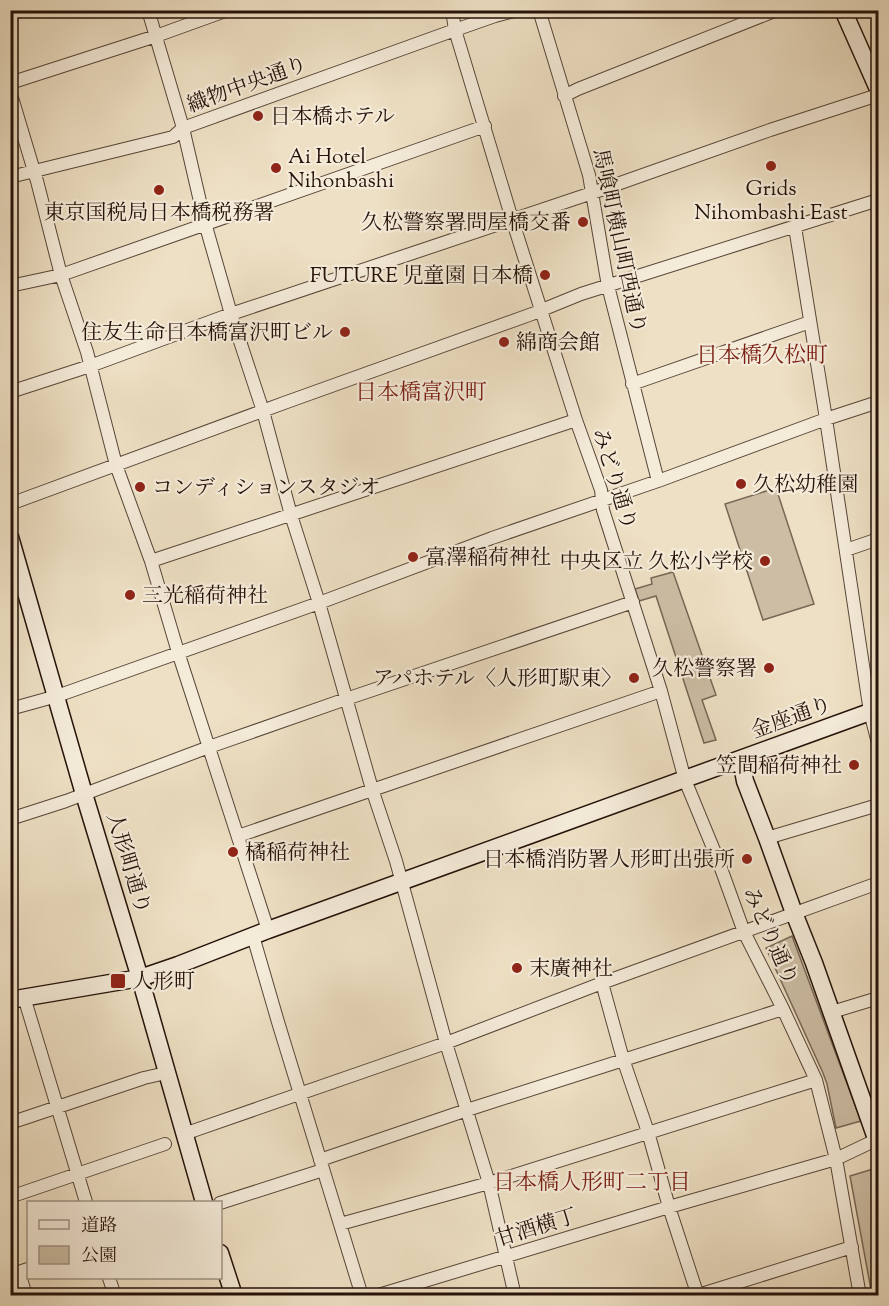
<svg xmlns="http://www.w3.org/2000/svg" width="889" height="1306" viewBox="0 0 889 1306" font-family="'Sorts Mill Goudy','Noto Serif JP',serif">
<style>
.green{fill:#ccbda4;stroke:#786756;stroke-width:1.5}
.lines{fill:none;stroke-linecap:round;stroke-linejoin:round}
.street-casing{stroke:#574538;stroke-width:14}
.secondary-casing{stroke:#251109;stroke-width:19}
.street{stroke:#f4ebd9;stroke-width:12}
.secondary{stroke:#f4ebd9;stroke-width:16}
.poi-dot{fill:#8f2418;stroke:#f4ebd9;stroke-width:2}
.labels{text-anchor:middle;stroke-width:4.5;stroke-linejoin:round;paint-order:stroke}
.street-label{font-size:21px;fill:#251109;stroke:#f4ebd9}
.poi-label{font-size:21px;fill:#251109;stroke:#f4ebd9;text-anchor:start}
.neighbourhood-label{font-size:22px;fill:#7a1f14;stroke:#f4ebd9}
</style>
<rect width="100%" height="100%" fill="#eee0c4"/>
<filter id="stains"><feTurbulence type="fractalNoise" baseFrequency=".00333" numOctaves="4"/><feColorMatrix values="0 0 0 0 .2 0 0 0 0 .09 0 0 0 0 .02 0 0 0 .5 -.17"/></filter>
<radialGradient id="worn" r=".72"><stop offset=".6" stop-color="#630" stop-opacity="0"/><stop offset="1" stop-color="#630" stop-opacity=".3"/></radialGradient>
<path class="green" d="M776,488L814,604L763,620L725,504Z
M673,572L716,695L702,700L716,740L704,743L656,596L639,601L635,589L652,584L651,578Z
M792,936L861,1121L836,1128L827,1084L823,1073L766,948Z
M873,1169L878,1200V1296L872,1295L850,1176Z"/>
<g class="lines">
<g class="street-casing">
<path id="street" d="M148,10L183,128L205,223L231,314L263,411L291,515L319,603L372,789L396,861L446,1043L489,1183L515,1296
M452,10L455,30L512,219L576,420L601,490L603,510L661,691L685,780L718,860L744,932L783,1009L816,1080L836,1159L860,1296
M539,10L589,175L608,286L658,481
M10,83L156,36L228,10
M10,91L37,181L61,275L87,352L116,465L151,561L178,652L268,930
M564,96L578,89L777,10
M10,177L173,137L183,128L455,30L495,16L518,10
M795,227L826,419L870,712L878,743
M10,286L61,275L485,126
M632,384L810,322
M10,392L90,366L231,314L592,193L770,130L878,95
M10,504L284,403L532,314L581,294L878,200
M846,550L878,539
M151,561L576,420
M10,709L57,696L319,603L492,538L658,481L826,419L878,402
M10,819L66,801L209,747L346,699L633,602
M238,836L661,691
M767,838L878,805
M253,936L278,1022L362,1296
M602,983L623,1059L648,1132L669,1207L698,1296
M24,997L86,1202
M832,1012L878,998
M10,1123L144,1078L166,1073
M184,1134L446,1043L602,983L878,883
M320,1160L467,1110L783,1009
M10,1197L165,1144
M220,1203L323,1170
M340,1224L489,1183L816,1080
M19,1272L26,1296
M10,1275L28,1269
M109,1278L115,1296
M375,1296L669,1207L836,1159L878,1139
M695,1296L852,1247"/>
</g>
<g class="secondary-casing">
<path id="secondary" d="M843,10L878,89
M10,537L84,794L140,978L204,1202
M741,759L745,781L767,838L794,913L814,963L878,1144
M10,1000L140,978L178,965L268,930L878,709
M220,1253L234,1296"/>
</g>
<use href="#street" class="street"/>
<use href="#secondary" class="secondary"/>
</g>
<g class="poi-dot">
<circle cx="258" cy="116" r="6"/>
<circle cx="771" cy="166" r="6"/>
<circle cx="276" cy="168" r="6"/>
<circle cx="159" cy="190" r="6"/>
<circle cx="583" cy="222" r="6"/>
<circle cx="545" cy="275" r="6"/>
<circle cx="345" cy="332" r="6"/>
<circle cx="504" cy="342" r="6"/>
<circle cx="741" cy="484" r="6"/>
<circle cx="140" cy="487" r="6"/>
<circle cx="413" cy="557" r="6"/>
<circle cx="765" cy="561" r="6"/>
<circle cx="130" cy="595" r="6"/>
<circle cx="769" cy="668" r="6"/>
<circle cx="634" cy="678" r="6"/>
<circle cx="854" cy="765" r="6"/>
<circle cx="233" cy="852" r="6"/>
<circle cx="747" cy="859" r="6"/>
<circle cx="517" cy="968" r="6"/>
<rect x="110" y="973" width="16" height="16" rx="3"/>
</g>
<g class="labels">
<g class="street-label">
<text transform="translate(247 84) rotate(-20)" y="7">織物中央通り</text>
<text transform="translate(620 241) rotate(78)" y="7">馬喰町横山町西通り</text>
<text transform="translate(615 479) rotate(73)" y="7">みどり通り</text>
<text transform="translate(791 717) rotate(-20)" y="7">金座通り</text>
<text transform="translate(129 863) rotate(73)" y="7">人形町通り</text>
<text transform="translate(771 936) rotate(66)" y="7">みどり通り</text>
<text transform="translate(536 1227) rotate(-17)" y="7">甘酒横丁</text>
</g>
<g class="poi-label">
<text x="270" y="123">日本橋ホテル</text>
<text x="288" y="163">Ai Hotel<tspan x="288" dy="24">Nihonbashi</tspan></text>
<text x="771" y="195" text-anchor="middle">Grids<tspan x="771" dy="24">Nihombashi East</tspan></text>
<text x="159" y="219" text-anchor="middle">東京国税局日本橋税務署</text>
<text x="571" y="229" text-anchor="end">久松警察署問屋橋交番</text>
<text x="533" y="282" text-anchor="end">FUTURE 児童園 日本橋</text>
<text x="333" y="339" text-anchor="end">住友生命日本橋富沢町ビル</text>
<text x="516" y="349">綿商会館</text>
<text x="753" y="491">久松幼稚園</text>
<text x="152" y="494">コンディションスタジオ</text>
<text x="425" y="564">富澤稲荷神社</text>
<text x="753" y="568" text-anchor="end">中央区立 久松小学校</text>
<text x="142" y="602">三光稲荷神社</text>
<text x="757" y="675" text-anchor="end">久松警察署</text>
<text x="622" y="685" text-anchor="end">アパホテル〈人形町駅東〉</text>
<text x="842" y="772" text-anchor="end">笠間稲荷神社</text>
<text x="245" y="859">橘稲荷神社</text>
<text x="735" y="866" text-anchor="end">日本橋消防署人形町出張所</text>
<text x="529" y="975">末廣神社</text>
<text x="132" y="988">人形町</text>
</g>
<g class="neighbourhood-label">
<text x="762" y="362">日本橋久松町</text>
<text x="421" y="399">日本橋富沢町</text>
<text x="592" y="1189">日本橋人形町二丁目</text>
</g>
</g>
<rect width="889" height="1306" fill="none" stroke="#eee0c4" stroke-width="36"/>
<rect x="12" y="12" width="865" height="1282" fill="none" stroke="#251109" stroke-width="3"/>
<rect x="18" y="18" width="853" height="1270" fill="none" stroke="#251109" stroke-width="1.5"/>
<rect x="27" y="1201" width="195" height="78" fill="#f4ebd9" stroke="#a19486" stroke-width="1.5"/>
<rect x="39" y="1220" width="30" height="9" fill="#f4ebd9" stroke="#a19486" stroke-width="1.5"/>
<text x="81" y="1231" font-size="18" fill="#251109">道路</text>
<rect x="39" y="1246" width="30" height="18" fill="#ccbda4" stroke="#a19486" stroke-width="1.5"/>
<text x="81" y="1261" font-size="18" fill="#251109">公園</text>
<rect width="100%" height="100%" filter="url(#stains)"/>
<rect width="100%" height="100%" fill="url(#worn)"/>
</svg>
